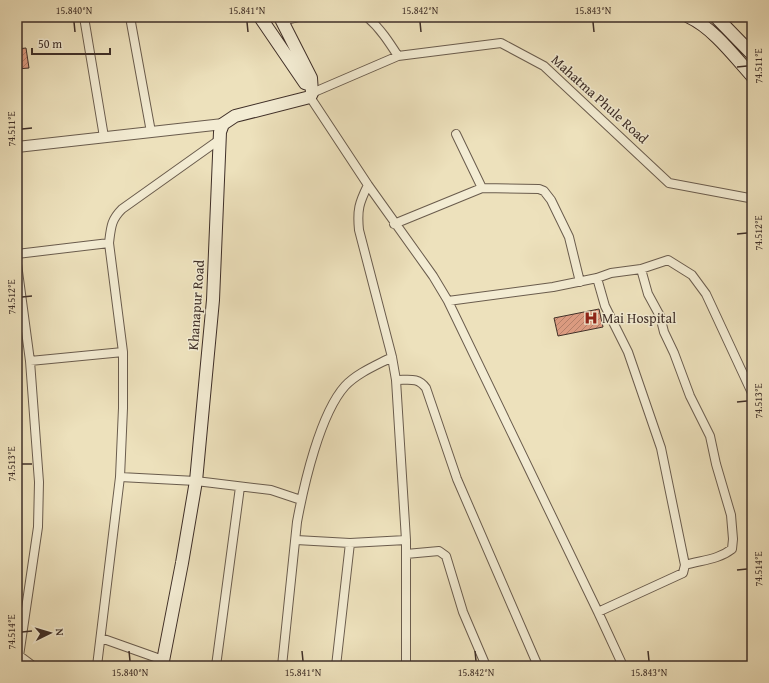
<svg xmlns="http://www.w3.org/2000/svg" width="769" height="683" viewBox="0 0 769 683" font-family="'Gentium Book Plus',serif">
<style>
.building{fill:url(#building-hatch);stroke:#3f2f28}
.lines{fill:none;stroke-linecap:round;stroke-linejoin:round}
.minor-casing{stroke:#6a5c4d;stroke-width:10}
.tertiary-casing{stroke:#6a5c4d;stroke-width:12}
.secondary-casing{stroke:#3f2f28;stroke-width:14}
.minor{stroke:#f3ecd3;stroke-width:8}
.tertiary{stroke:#f3ecd3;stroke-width:10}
.secondary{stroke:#f3ecd3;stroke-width:12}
.ticks{fill:none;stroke:#3f2f28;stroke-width:1.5}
.labels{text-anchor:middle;stroke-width:3;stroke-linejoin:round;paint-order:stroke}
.street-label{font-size:14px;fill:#3f2f28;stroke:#f3ecd3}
.poi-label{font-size:14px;fill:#3f2f28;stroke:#f3ecd3;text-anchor:start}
.neatline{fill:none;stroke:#3f2f28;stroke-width:1.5}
.ticks-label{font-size:10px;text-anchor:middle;fill:#3f2f28}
</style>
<defs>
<pattern id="building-hatch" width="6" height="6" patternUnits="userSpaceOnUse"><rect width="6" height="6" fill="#df9e84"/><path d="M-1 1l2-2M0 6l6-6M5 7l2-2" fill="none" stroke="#b6816c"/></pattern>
</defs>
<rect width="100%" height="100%" fill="#ede1bc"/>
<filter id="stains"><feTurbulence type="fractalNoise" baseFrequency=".005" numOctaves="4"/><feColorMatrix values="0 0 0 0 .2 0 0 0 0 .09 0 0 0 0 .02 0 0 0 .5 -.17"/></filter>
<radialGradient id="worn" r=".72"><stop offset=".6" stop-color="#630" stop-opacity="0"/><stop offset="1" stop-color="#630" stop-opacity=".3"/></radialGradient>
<path class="building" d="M26,48L29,68L17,69V49Z
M599,309L603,327L558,336L554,318Z"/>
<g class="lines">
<g class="minor-casing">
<path id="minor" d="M84,17L104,137
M130,17L151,132
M367,17C380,28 389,42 398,56
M282,21L299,17
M312,93L398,56L501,43L544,66L669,183L749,198L752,200
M310,97L368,185L433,276L448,301L598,612L623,666
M456,134L482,188L539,189L544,191L551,200L569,237L580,282
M368,185C359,203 357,210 359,230L392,357L396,380L406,540V666
M394,224L482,188
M17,254L109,243
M17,264L30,361L39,482L38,527L19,656
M597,278L605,306L628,352L661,448L685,565C701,560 718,560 732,549L733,539L731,515L716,464L710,436L690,396L674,353L664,332L660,316L648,294L641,269
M448,301L553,287L597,278L611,273L641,269L668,260L692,275L706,294L752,393
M30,361L123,352
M396,380C409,380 418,377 426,388L457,479L538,666
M120,477L196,481L271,490L301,500
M296,540L350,543L406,540
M406,554L439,551L446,556L463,612L486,666
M598,612L683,573L685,565
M101,638L163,660
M17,654L33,666
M97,666L120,477L123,408V352L109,243C111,227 111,220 122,209L219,140
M216,666L240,487
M282,666L297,522C304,484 320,414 345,386C357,373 377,365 392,357
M336,666L350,543"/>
</g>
<g class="tertiary-casing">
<path id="tertiary" d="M17,147L223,124"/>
</g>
<g class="secondary-casing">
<path id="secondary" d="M260,17L305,83L311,85
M689,17C713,28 734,56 752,76
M716,17L752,54
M162,666L182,563L196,481L213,300L220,132L223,124L235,116L310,97L312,93L311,78L280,17"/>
</g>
<use href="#minor" class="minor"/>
<use href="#tertiary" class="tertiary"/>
<use href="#secondary" class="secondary"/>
</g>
<path class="ticks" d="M74,22L75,32M247,22L248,32M420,22L421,32M593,22L594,32M737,67L747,66M22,129L32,128M737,234L747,233M22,297L32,296M737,402L747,401M22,464H32M737,570L747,569M22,632L32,631M129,651L130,661M302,651L303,661M475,651L476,661M648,651L649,661"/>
<defs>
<g id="hospital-bare" transform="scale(1.08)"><path d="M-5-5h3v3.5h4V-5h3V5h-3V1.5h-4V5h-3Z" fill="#8f2418" stroke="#f3ecd3" stroke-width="2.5" paint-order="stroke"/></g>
</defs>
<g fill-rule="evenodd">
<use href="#hospital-bare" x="591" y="318"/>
</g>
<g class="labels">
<g class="street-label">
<text transform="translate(600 99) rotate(42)" y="5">Mahatma Phule Road</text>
<text transform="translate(196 305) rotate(-86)" y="5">Khanapur Road</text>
</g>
<g class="poi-label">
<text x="602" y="323">Mai Hospital</text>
</g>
</g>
<rect width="769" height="683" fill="none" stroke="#ede1bc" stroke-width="44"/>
<g transform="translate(50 633) rotate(85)" stroke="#f3ecd3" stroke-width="3" paint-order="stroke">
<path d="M0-3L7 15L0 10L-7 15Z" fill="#3f2f28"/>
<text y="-6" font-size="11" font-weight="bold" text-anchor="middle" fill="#3f2f28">N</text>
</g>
<path d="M32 48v6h78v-6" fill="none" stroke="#3f2f28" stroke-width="2"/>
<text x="38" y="48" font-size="12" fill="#3f2f28" stroke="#f3ecd3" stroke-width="3" paint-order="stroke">50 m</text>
<rect x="22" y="22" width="725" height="639" class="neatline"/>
<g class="ticks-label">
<text x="74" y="14">15.840°N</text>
<text x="247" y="14">15.841°N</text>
<text x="420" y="14">15.842°N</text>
<text x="593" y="14">15.843°N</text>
<text transform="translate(758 66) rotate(-90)" y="4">74.511°E</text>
<text transform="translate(11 129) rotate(-90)" y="4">74.511°E</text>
<text transform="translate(758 233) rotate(-90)" y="4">74.512°E</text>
<text transform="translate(11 297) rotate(-90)" y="4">74.512°E</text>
<text transform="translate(758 401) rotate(-90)" y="4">74.513°E</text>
<text transform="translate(11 464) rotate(-90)" y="4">74.513°E</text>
<text transform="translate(758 569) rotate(-90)" y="4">74.514°E</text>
<text transform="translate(11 632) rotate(-90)" y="4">74.514°E</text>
<text x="130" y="676">15.840°N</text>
<text x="303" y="676">15.841°N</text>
<text x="476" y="676">15.842°N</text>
<text x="649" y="676">15.843°N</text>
</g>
<rect width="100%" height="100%" filter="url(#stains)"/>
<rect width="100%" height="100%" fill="url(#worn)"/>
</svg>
